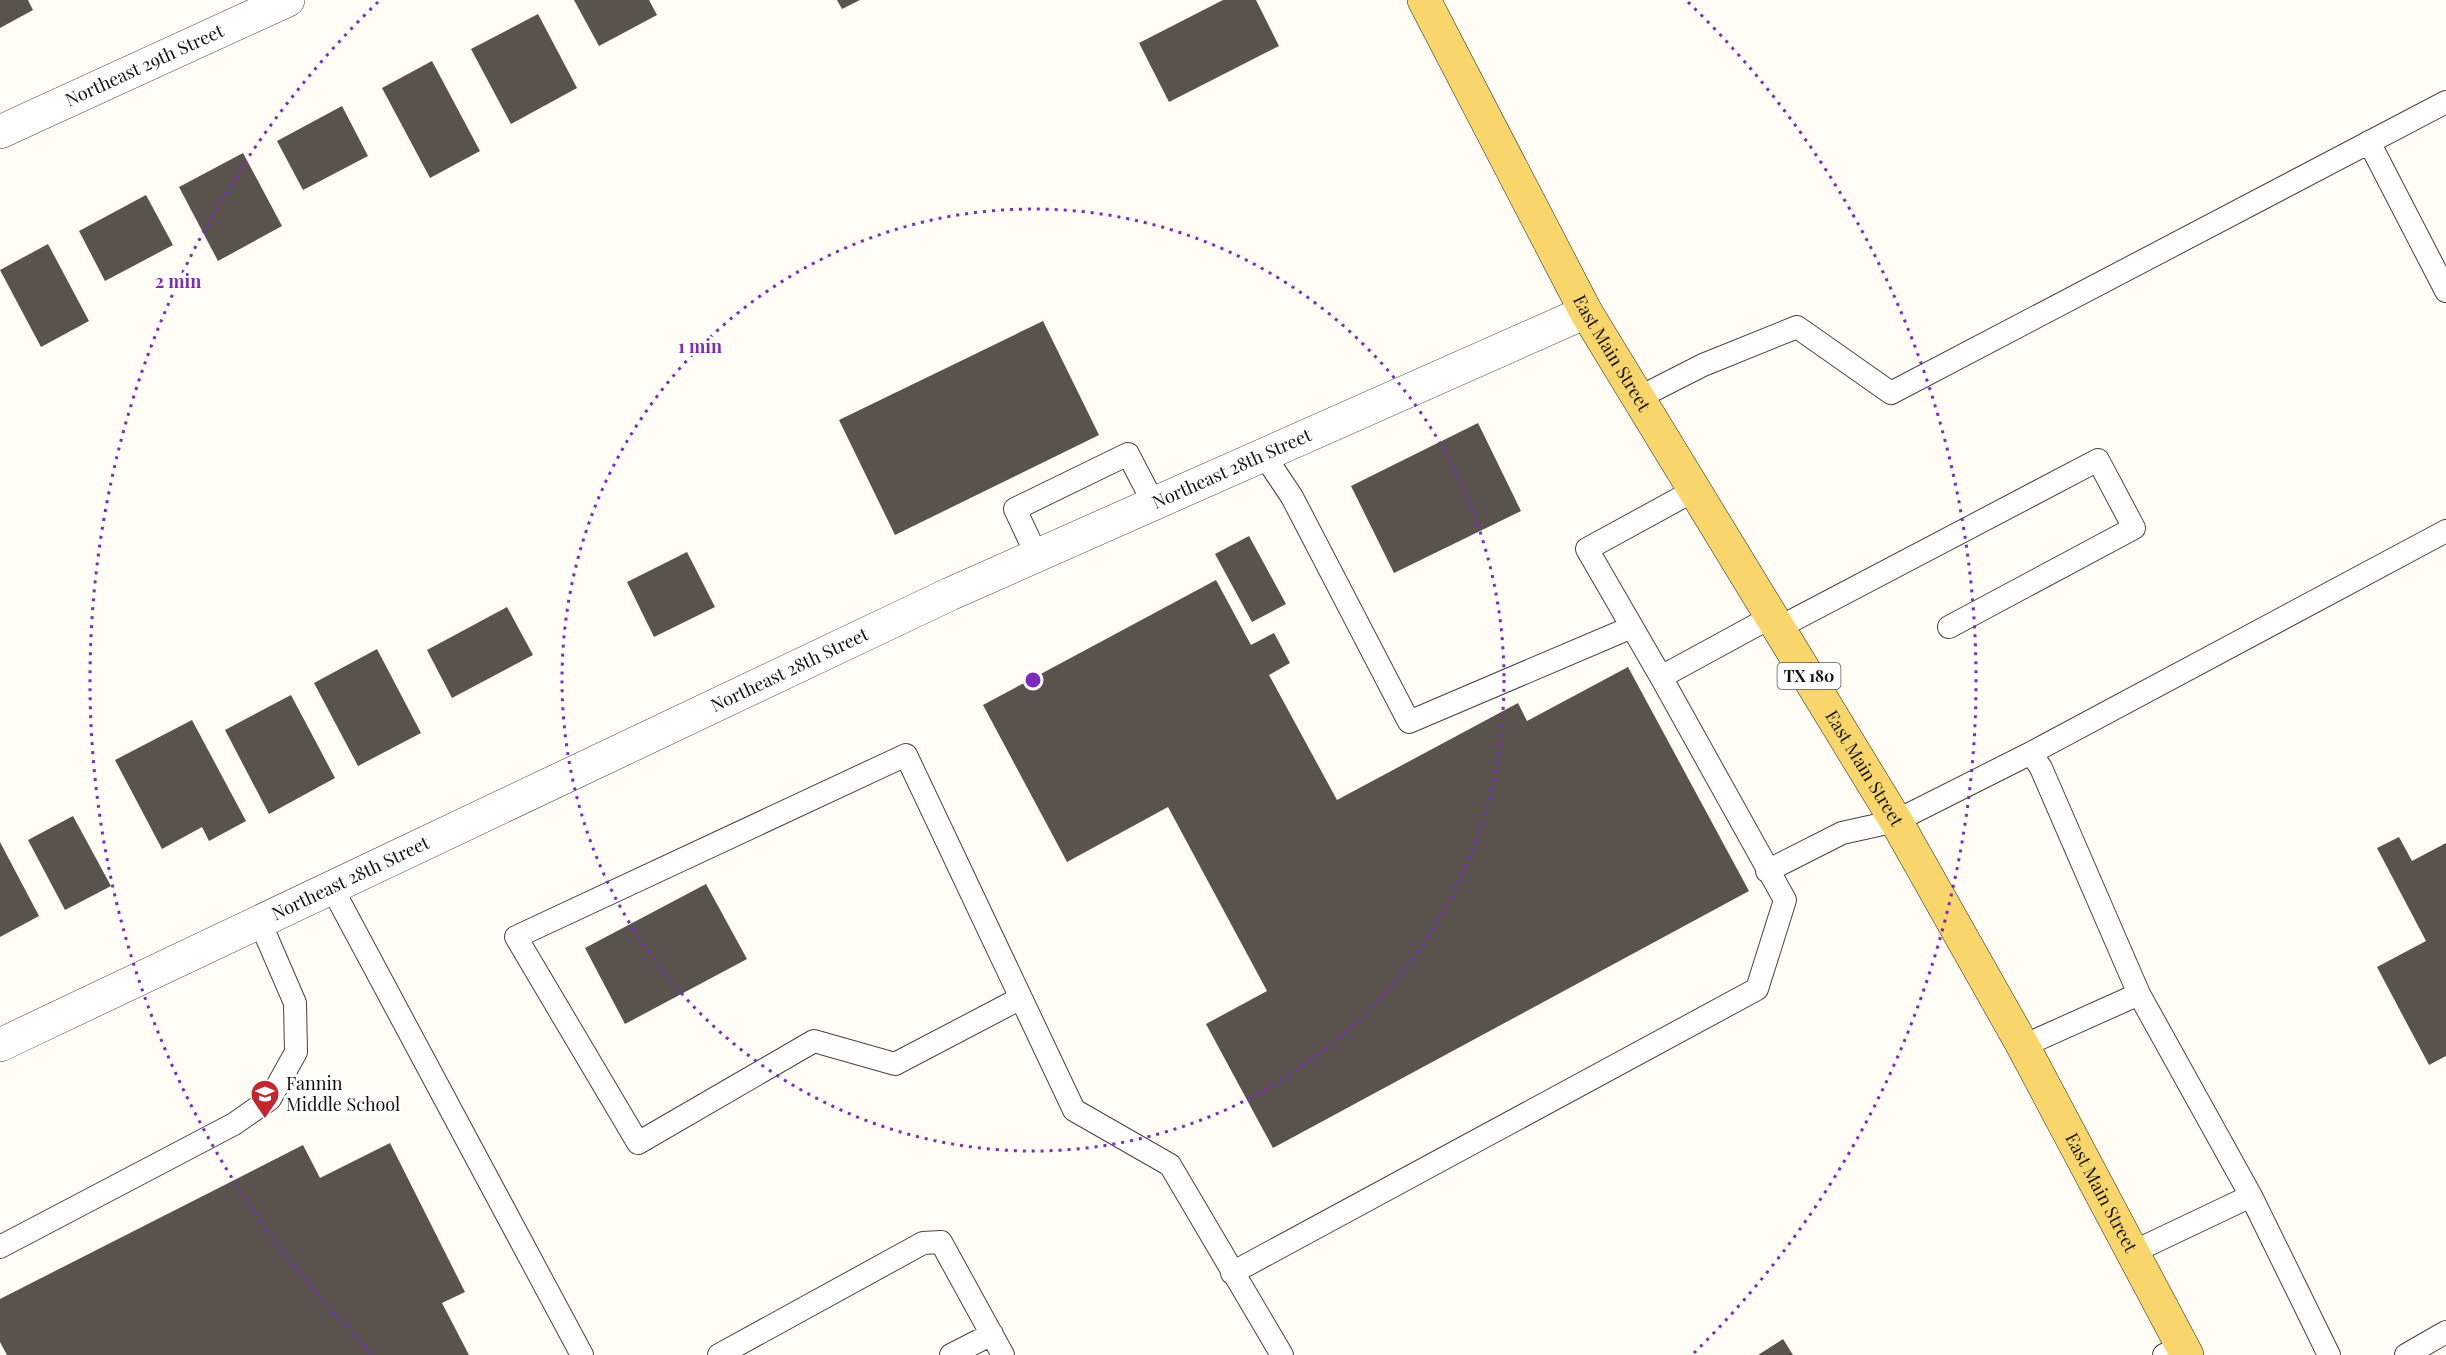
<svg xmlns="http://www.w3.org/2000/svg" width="2446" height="1355" viewBox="0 0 2446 1355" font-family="'Playfair Display',serif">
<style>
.building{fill:#5a524d}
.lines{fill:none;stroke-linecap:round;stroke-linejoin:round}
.lane-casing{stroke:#444;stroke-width:24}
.street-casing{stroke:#444;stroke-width:34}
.primary-casing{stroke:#222;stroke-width:34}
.lane{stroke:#fff;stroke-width:22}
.street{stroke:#fff;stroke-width:33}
.primary{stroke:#f9d66b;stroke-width:33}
.ring{fill:none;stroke:#7b2cbf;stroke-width:3;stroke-dasharray:3 6}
.labels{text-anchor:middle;stroke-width:6;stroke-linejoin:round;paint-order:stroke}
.shield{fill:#fff;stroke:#585858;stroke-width:1.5}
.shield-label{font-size:16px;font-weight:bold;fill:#111}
.street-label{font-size:18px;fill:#111;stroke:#fff}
.poi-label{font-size:18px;fill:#111;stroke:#fff;text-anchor:start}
.centre{fill:#7b2cbf;stroke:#fff;stroke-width:3}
.ring-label{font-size:18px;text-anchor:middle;font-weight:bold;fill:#7b2cbf;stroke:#fff;stroke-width:6;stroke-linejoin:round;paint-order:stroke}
</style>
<rect width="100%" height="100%" fill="#fffdf5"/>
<path class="building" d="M0,0H28L33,10L0,28Z
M574,0H649L657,15L599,46Z
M837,0H860L842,9Z
M1223,0H1256L1279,46L1169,102L1139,43Z
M538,14L577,88L511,124L471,49Z
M432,61L480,151L430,178L382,88Z
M342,106L368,156L303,190L277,141Z
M243,153L282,226L218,261L179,187Z
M146,195L173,245L105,281L79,231Z
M48,244L89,321L41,347L0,270Z
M1043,321L1099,435L895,535L839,420Z
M1478,423L1521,511L1394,573L1351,486Z
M1249,536L1286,604L1252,622L1215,554Z
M687,552L715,607L654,637L627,582Z
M1216,580L1251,645L1274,633L1290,663L1269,675L1337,800L1518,703L1527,721L1628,667L1749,891L1273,1148L1206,1024L1267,991L1168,807L1067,862L983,705Z
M507,607L533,655L452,698L427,650Z
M377,649L421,733L358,766L314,683Z
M291,695L335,778L269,814L225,730Z
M192,720L246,821L209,841L202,827L162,849L115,760Z
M73,816L111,886L65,910L28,840Z
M2399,837L2412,861L2446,843V1056L2429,1065L2377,967L2426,941L2377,848Z
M0,842L39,916L0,937Z
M706,884L747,959L625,1024L585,948Z
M390,1143L465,1292L442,1303L469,1355H7L0,1342V1299L303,1145L320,1178Z
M1783,1339L1793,1355H1758Z"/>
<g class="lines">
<g class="lane-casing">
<path id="lane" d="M2369,142L2446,291
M1638,398L1703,365L1797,327L1891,393L2446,102
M1264,455L1292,497L1409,722L1632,627
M1037,556L1015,509L1128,454L1154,504
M1780,627L2098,460L2134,528L1949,627
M1661,677L1587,549L1695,490
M1767,871L1842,833L1896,821L2031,753L2446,531
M332,888L582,1355
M1021,998L895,1064L814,1041L638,1143L516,937L906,755L1074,1110L1170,1165L1282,1355
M2023,1046L2139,994L2041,768L2031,753
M2251,1196L2329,1355
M0,1247L234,1124L270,1099L296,1052L295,1003L260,922
M2133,1252L2251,1196L2139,994
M1232,1273L1757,989L1785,900L1661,677L1773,616
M719,1355L923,1243L941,1242L1003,1355
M951,1355L992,1334
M2164,1355L2182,1345
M2406,1355L2446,1332"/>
</g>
<g class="street-casing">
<g id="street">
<path id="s1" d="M0,132L288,0"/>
<path id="s2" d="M0,1045L950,594L1586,312"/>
</g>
</g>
<g class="primary-casing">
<g id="primary">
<path id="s3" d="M1424,0L1586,312L1896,821L2023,1046L2187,1355"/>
</g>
</g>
<use href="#lane" class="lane"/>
<use href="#street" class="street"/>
<use href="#primary" class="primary"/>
</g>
<g class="ring">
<circle cx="1033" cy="680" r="471"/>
<path d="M372 1353A943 943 0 0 1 378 2M1688 2A943 943 0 0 1 1694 1353"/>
</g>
<defs>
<g id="school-pin" transform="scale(1.5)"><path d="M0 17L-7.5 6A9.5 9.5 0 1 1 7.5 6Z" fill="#c4262e" stroke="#fff"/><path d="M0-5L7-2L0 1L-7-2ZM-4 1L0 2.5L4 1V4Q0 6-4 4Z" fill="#fff"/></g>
</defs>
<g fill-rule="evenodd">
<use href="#school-pin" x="265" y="1094"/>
</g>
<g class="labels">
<rect class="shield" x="1777.5" y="663" width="63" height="26" rx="4.5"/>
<g class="shield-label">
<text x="1809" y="682">TX 180</text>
</g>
<g class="street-label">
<text dy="6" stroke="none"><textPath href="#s1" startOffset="159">Northeast 29th Street</textPath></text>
<text dy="6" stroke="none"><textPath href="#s3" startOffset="400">East Main Street</textPath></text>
<text dy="6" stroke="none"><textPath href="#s2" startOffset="1360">Northeast 28th Street</textPath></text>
<text dy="6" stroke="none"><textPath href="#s2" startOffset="874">Northeast 28th Street</textPath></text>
<text dy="6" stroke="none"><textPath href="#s3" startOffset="886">East Main Street</textPath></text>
<text dy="6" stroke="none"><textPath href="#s2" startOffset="388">Northeast 28th Street</textPath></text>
<text dy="6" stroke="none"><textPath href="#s3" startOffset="1372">East Main Street</textPath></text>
</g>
<g class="poi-label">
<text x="286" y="1090">Fannin<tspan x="286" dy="21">Middle School</tspan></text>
</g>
</g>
<circle cx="1033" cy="680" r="9" class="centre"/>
<g class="ring-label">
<text x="178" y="288">2 min</text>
<text x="700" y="353">1 min</text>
</g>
</svg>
